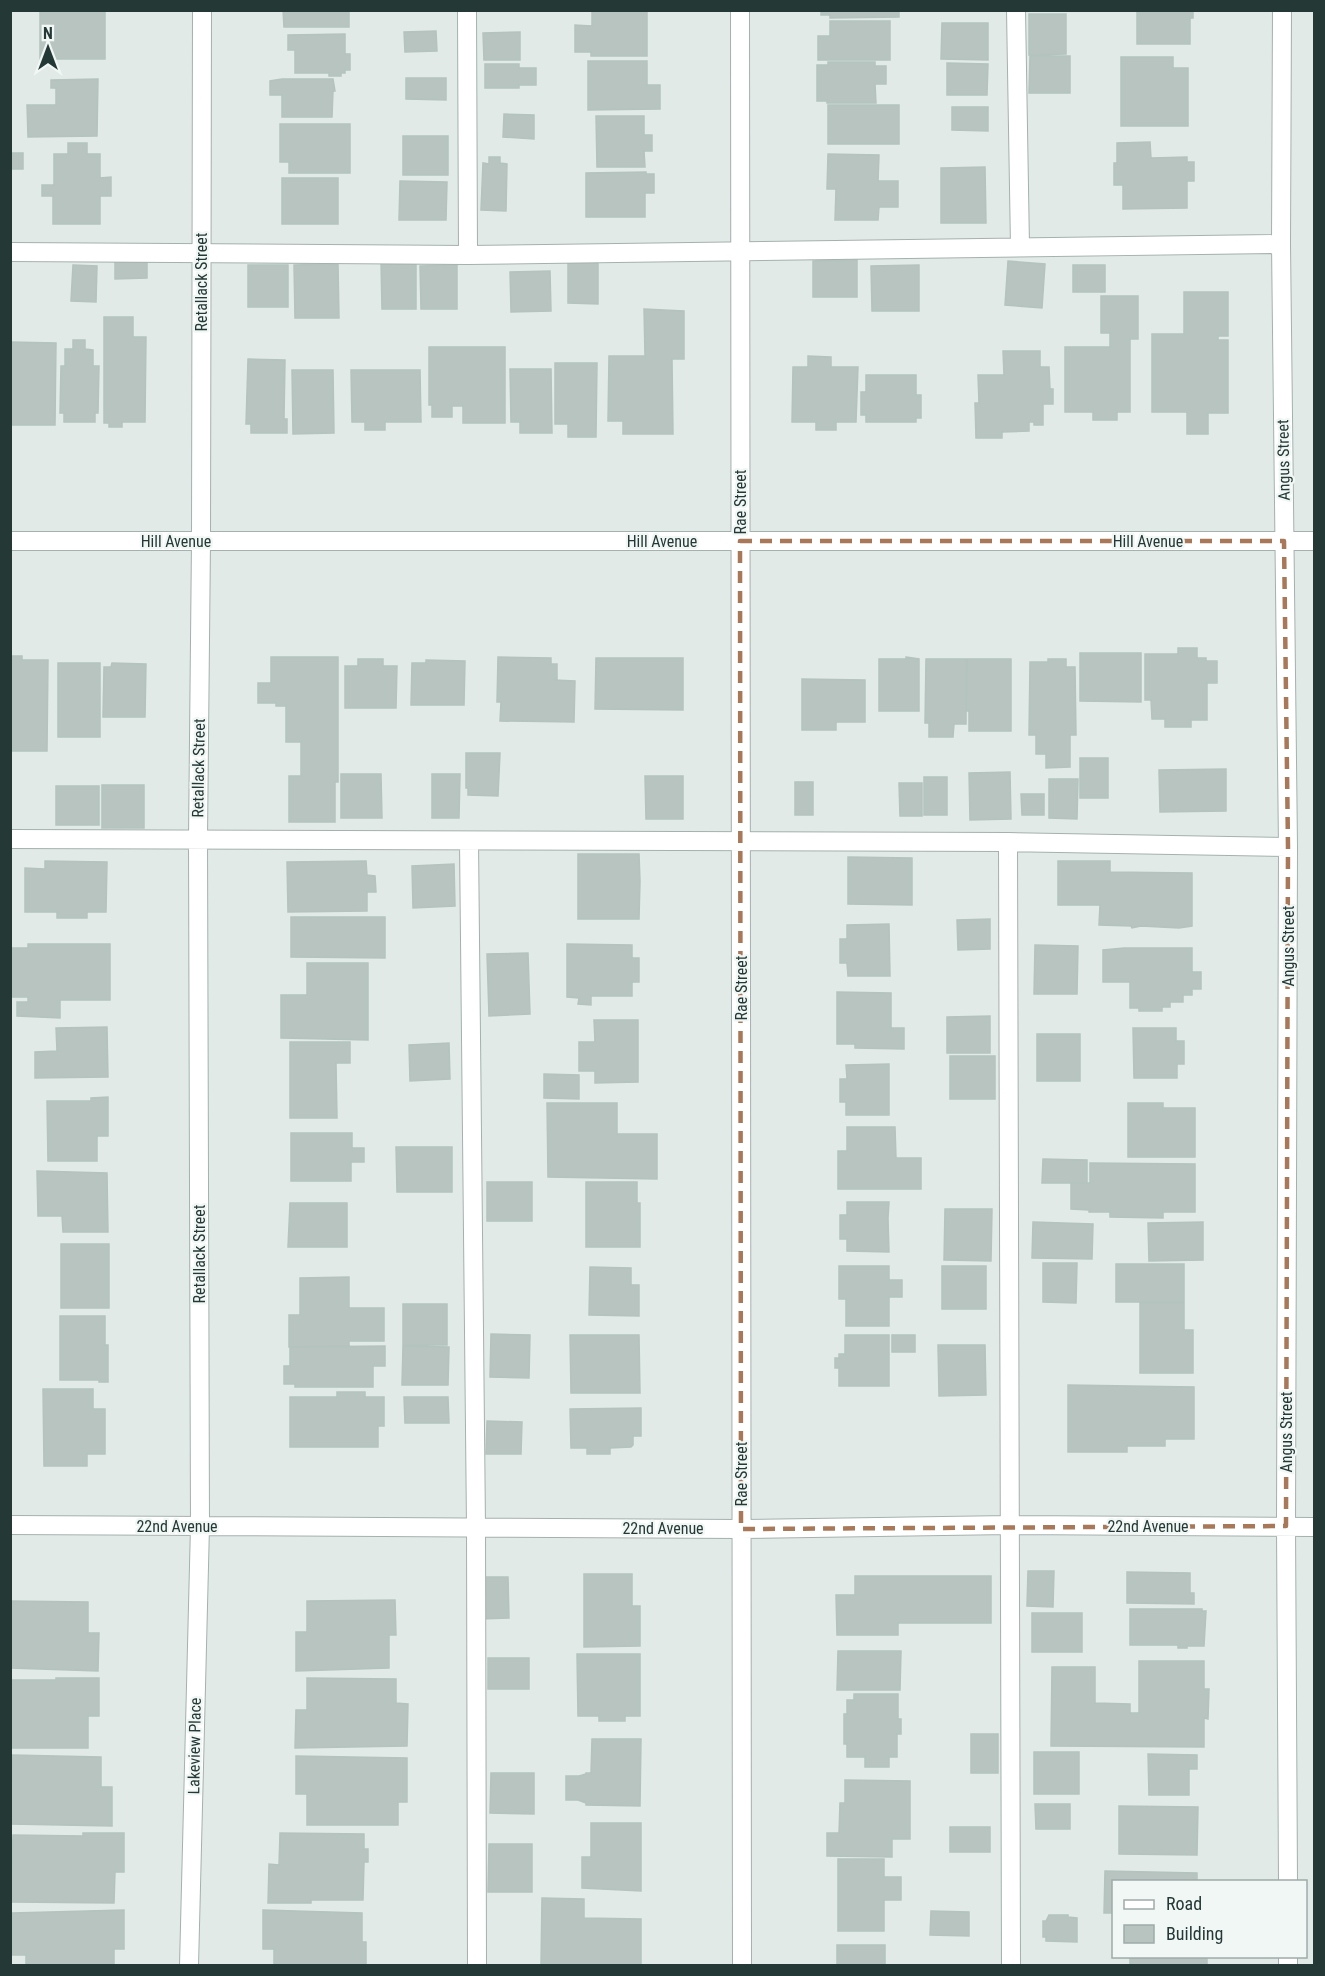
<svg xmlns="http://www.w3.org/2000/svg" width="1325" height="1976" viewBox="0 0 1325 1976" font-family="'Roboto Condensed',sans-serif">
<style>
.building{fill:#b7c4c0;stroke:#b4c3be;stroke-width:1.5}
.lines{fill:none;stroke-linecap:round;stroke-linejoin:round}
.minor-casing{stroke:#a5b1ae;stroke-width:20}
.minor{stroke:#fff;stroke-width:18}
.marked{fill:none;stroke:#a87859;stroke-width:4.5;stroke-dasharray:12 8;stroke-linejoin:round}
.labels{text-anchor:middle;stroke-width:4.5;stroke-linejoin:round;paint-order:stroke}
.street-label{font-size:16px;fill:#243835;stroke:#f1f7f5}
</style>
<rect width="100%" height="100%" fill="#e1eae7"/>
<path class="building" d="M40,10H105V59H40Z
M283,10H349V27H284Z
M592,10H647V56H591V52H575V25L592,26Z
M821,10H899V17L830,18V15H821Z
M1137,10H1193V18H1190V44H1137Z
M1029,14H1066V54L1029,55Z
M830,21H890V60H818V36H830Z
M942,23H988V60L941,59Z
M436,31L437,51L405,52L404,32Z
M520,32V60H484L483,33Z
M345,34V54H350V70H345V73H341V76H329V73H295V50H288V35Z
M1030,56H1070V93H1029Z
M1121,57H1173V68H1188V126H1121Z
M588,61H647V85H660V109L588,110Z
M828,62H875V66H886V84H875L876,103H827V101H817V65H828Z
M947,63L988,64L987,95H947Z
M485,64H519V68H536V85H519V88H485Z
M406,78H446V100L406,99Z
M98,79L97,136L28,137L27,105H56V88H51V80Z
M282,79H333L335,91H333L332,117H282V95H270V81Z
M828,105H899V144H828Z
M952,107H988V131L952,130Z
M504,114L534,115V139L503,137Z
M596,116H644V135H652V151H644L645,167H597Z
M280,124H350V173H289V162H280Z
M403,136H448V175H403Z
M1150,142L1151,158L1187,157V162H1194V181H1187V208L1123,209V185H1114V163H1117V143Z
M68,143H87V154H100V178L111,177V196H100V224H53V196H42V185H54V154H68Z
M10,153H23V169H10Z
M828,154L879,155L878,181H898V207H879L878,220H835L836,189H827Z
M489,157H500V163L507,164L506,211L481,210L483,163L489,164Z
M985,167L986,223H941V168Z
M646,172V174H654V193H645V217H586V173Z
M282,178H338V224H282Z
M400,181L447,182L446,220H399Z
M147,258V278L115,279V259Z
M857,260V297H813V261Z
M1008,261L1045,264L1042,308L1005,305Z
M381,262H416V309H382Z
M568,262H598V304L568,303Z
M338,264L339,318H295L294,265Z
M73,265L97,266L96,302L71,301Z
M248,265H288V307H248Z
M457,265V309H421L420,266Z
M919,265V311H872L871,266Z
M1073,265H1105V292H1073Z
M550,271L551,311L511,312L510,272Z
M1184,292H1228V336H1218V340H1228V413H1208V434H1187V412H1152V334H1184Z
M1101,296H1138V339H1130V412H1117V420H1093V412H1065V347H1110V333H1101Z
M644,309L684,311V359H672L673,434H623V421H608L609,356H645Z
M104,317H133V337H146L145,422H122V427H109V423H104Z
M73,340H85V349L93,350V366H99L98,413H95V422H64V413H60L61,366H65V349H73Z
M10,342L56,343L55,425H10Z
M429,347H505V423H463V406H452V417H432V405H429Z
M1003,351H1040V367H1049L1050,389H1053V404H1043V425H1034V422H1029V431L1002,432V438H976L975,403H979L978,375H1004Z
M808,356L831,357V367H858L856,422H836V430H816V422H792L793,367H808Z
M248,359L285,360L284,419H287V433H251V424H246Z
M555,363H597L596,437H568V424H555Z
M510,369H551L552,433H520V422H511Z
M292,370H333L334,433L293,434Z
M351,370H420L421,422H385V430H365V422H352Z
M866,375H916V395H921V418H916V422H866V415H861V392H866Z
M1178,648H1197V658H1206V661H1217V683H1207V720H1191V727H1165V719H1152L1151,700H1145V654H1178Z
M1080,653H1141V702L1080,701Z
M10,656H22V660H48L47,751H10Z
M271,657H338V782H335V822H289V776H301V742H286V706H276V703H258V683H271Z
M498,657L551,658V664H557V679L554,680L575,681L574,722L500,721L501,702H497Z
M906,657L919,659V711H879V659H906Z
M596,658H683V710L595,709Z
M358,659H383V666H397L396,708H345V666H358Z
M926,659H966V724H954L953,737H929V723H925Z
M967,659H1011V731H969V711H966Z
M1048,659H1066V667H1075L1076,735H1070V767L1046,768V754H1036V735H1029L1030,662H1048Z
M426,660L465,661L464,705H411L412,663H426Z
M58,663H100V737H58Z
M112,663L146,664L145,717H103L104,667H111Z
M802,679L865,680V722H836V730H802Z
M466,753H500L498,796L468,795V788H466Z
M1080,758H1108V798H1080Z
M1226,769V811L1160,812L1159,770Z
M1010,772L1011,819L970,820L969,773Z
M341,774H381L382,818H341Z
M432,774H460L459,818H432Z
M645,776H683V819H646Z
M924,777H947V815H924Z
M1049,779H1078L1077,819L1049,818Z
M795,782H813V815H795Z
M899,783H922V816H900Z
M102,785H144V828H102Z
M56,786H99V825H56Z
M1021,794H1044V815H1022Z
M578,854H639L640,881L639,919H578Z
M848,857L912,858V905L848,904Z
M45,861L107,862L106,912H87V918H57V912H25V868L45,869Z
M366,861L367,875L375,876L376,892H367V911L288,912L287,862Z
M1058,861H1110V872L1192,873V926L1179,928L1141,926L1132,928L1131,926L1099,925L1100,905H1058Z
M454,864L455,906L413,908L412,866Z
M291,917H385V958L291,957Z
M990,919V949L958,950L957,920Z
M889,924L890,976H848L847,963H840V939H847V925Z
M28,944H110V1000H60V1018L17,1016V1002H28V997H10V948H28Z
M567,944L632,945V958H639V982H632V996H591V1005L578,1004L579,998L567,997Z
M1035,945L1078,946L1077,994H1034Z
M1124,948H1192V972H1201V989H1192V995H1183V1002H1170V1007H1162V1011H1139V1008H1130V982H1103V950Z
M528,953L530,1014L489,1016L487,954Z
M307,963H368V1040L281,1038V995H307Z
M837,992L891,993V1029L892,1028H904V1049L855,1048V1044H837Z
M990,1016V1053H947V1017Z
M594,1020H638V1082L595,1083V1071H579V1042H595Z
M107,1027L108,1077L35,1078V1052L57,1051L56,1028Z
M1133,1028H1176V1041H1184V1064H1177V1078H1134Z
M1037,1034H1080V1081H1037Z
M290,1042H350V1063H336L337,1118H290Z
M449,1043L450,1079L410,1081L409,1045Z
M950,1056H995V1099H950Z
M889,1064V1115H846V1102H840V1079H847L846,1065Z
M544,1074L579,1075V1099L544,1098Z
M108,1097V1136H97V1161H48L47,1101H91V1098Z
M547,1103H617V1134H657V1179L548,1177Z
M1128,1103H1163V1108H1195V1157H1128Z
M847,1127H895L896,1158H921V1189H838V1151H847Z
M291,1133H352V1148H364V1162H351V1181H291Z
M396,1147H452V1192H397Z
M1043,1159L1087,1160V1183H1042Z
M1090,1163L1195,1164V1212H1163V1218L1110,1217V1212H1089V1210L1071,1209V1183H1090Z
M37,1171L107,1173L108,1232H63L62,1216H38Z
M487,1182H532V1221H487Z
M586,1182H637V1203H640V1247H586Z
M847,1202H889L888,1218L889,1252L847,1251V1239H840V1215H847Z
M290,1203H347V1247H288Z
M945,1209H992L991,1261L944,1260Z
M1033,1222L1093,1224L1092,1259L1032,1258Z
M1203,1222V1260L1149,1261L1148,1223Z
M61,1244H109V1308H61Z
M1043,1263H1077L1076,1303L1043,1302Z
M1116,1264H1184V1302H1116Z
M839,1266H889V1280H902V1297H889V1326H846V1299H839Z
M942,1266H986V1309H942Z
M590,1267L631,1268V1285H639V1316L589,1315Z
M349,1277V1308H384V1341H349V1346L289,1347V1315H300V1278Z
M1140,1303H1184V1330H1193V1373H1140Z
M403,1304H447V1345H403Z
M60,1316H105V1345H108V1382H99V1380H60Z
M491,1334L530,1335L529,1378L490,1377Z
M570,1335H639L640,1393H571Z
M845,1335H889V1386H839V1368H835V1358H839V1354H845Z
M892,1335H915V1352H892Z
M938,1345H985L986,1395L939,1396Z
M385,1346V1366H373V1387H295V1384H284V1366H290V1347Z
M403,1346L449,1347L448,1385H402Z
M1068,1385L1194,1387V1439H1165V1446H1127V1452H1068Z
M43,1389H93V1409H105V1454H87V1466H44Z
M337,1392H365V1397H384V1426H378V1447H290V1397H337Z
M404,1397H448L449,1423H405Z
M641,1408V1436H633V1445L631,1447L610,1448V1454H587V1448H571L570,1409Z
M487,1421L522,1422L521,1454H486Z
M1028,1571H1054L1053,1607L1027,1606Z
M1127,1572L1190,1573V1593H1194V1604L1127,1603Z
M584,1574H632V1606H640V1646L584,1647Z
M855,1576H991V1623H898V1635H837L836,1595H855Z
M480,1577H508L509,1618L480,1619Z
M395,1600L396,1635H389V1668L296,1671V1632H307V1601Z
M10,1601L88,1602V1633H99L98,1671L10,1668Z
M1130,1609H1202V1611H1206L1204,1646H1187V1648H1178V1645H1130Z
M1032,1613H1082V1652H1032Z
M838,1651H901L900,1690H837Z
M577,1654H640V1716H625V1721H599V1716H578Z
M488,1658H529V1689H488Z
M1139,1661H1204V1689H1209L1208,1719L1204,1718V1747L1051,1746L1052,1667H1095V1703L1130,1704V1713H1139Z
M56,1678H99V1716H88V1748H10V1680H56Z
M307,1678L396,1679V1703L408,1704L407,1746L295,1748L296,1710H307Z
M854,1694H898V1719H901V1734H897V1757H889V1767H865V1757H847V1744H844V1714H847V1700H854Z
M971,1734H998V1773H971Z
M592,1739H641L640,1806L586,1805V1803L578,1800H566V1776H579L586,1774V1773H591Z
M1034,1752H1079V1794H1034Z
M1148,1754L1197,1755V1769H1189V1795H1149Z
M12,1755L101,1757V1787H112V1826L10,1824Z
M296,1756L407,1758V1802H398V1825H307V1794H296Z
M491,1773H534V1814L490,1813Z
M845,1780L910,1781V1839H892V1857L827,1856V1833H839L840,1803H845Z
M1035,1804H1070V1829H1036Z
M1119,1806L1198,1807L1197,1855L1119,1854Z
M591,1823H641V1891L582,1888V1857H591Z
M950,1827H990V1852H950Z
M83,1833H124V1872H115L114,1903L10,1902L13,1835L83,1836Z
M280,1833L364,1834V1849H368V1862H364L363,1900H311V1903H268L269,1864L279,1865Z
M489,1844H532V1892H488Z
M838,1859H884V1877H901V1900H884V1931H838Z
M1105,1871L1197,1873V1882H1114V1913H1104Z
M542,1898L584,1899V1918L641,1919V1966H541Z
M124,1910V1949H114V1966H26V1955H12V1913Z
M263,1910L362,1913V1942H366V1966H274V1949H263Z
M931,1911L969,1912V1936L930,1935Z
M1049,1915H1068V1917L1077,1918V1942L1046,1941V1937H1043V1921H1046Z
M837,1945H885V1966H837Z
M1130,1956H1207V1966H1130Z"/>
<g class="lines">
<g class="minor-casing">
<path id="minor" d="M467,10L468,255
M740,10L742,1966
M1016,10L1020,247
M1282,10L1281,244L1288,847L1286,1526L1288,1882
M10,252L468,255L1281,244
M10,541H1314
M10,839L1008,842L1288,847
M469,841L476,1527L477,1966
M1008,842L1011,1966
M10,1525L741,1529L1009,1525L1314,1527
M1288,1956V1966
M189,1966L200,1526L198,839L201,541L202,10"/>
</g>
<use href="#minor" class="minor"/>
</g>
<path class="marked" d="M740,541H1284L1288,847L1286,1526L741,1529Z"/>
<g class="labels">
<g class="street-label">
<text transform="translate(201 282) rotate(-90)" y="6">Retallack Street</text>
<text transform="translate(1283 460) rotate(-91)" y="6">Angus Street</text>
<text transform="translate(740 502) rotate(-90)" y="6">Rae Street</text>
<text x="176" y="547">Hill Avenue</text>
<text x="662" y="547">Hill Avenue</text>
<text x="1148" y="547">Hill Avenue</text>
<text transform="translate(198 768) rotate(-89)" y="6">Retallack Street</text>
<text transform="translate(1288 946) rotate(-90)" y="6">Angus Street</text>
<text transform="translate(741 988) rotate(-90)" y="6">Rae Street</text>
<text transform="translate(199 1254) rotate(-90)" y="6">Retallack Street</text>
<text transform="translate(1286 1432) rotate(-90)" y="6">Angus Street</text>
<text transform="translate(741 1474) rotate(-90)" y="6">Rae Street</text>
<text x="177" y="1532">22nd Avenue</text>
<text x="1148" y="1532">22nd Avenue</text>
<text x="663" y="1534">22nd Avenue</text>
<text transform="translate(194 1746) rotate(-89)" y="6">Lakeview Place</text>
</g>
</g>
<rect width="1325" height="1976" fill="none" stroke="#243835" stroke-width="24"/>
<rect x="1112" y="1880" width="195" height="78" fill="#f1f7f5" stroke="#9faba8" stroke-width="1.5"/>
<rect x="1124" y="1900" width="30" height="9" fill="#ffffff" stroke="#9faba8" stroke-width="1.5"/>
<text x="1166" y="1910" font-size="18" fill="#243835">Road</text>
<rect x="1124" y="1925" width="30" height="18" fill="#b7c4c0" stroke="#9faba8" stroke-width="1.5"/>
<text x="1166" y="1940" font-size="18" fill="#243835">Building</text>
<g transform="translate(48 48)" stroke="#f1f7f5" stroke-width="4.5" paint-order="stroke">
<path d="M0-4.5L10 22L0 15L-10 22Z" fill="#243835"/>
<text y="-9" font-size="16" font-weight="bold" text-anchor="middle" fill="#243835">N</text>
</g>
</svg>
